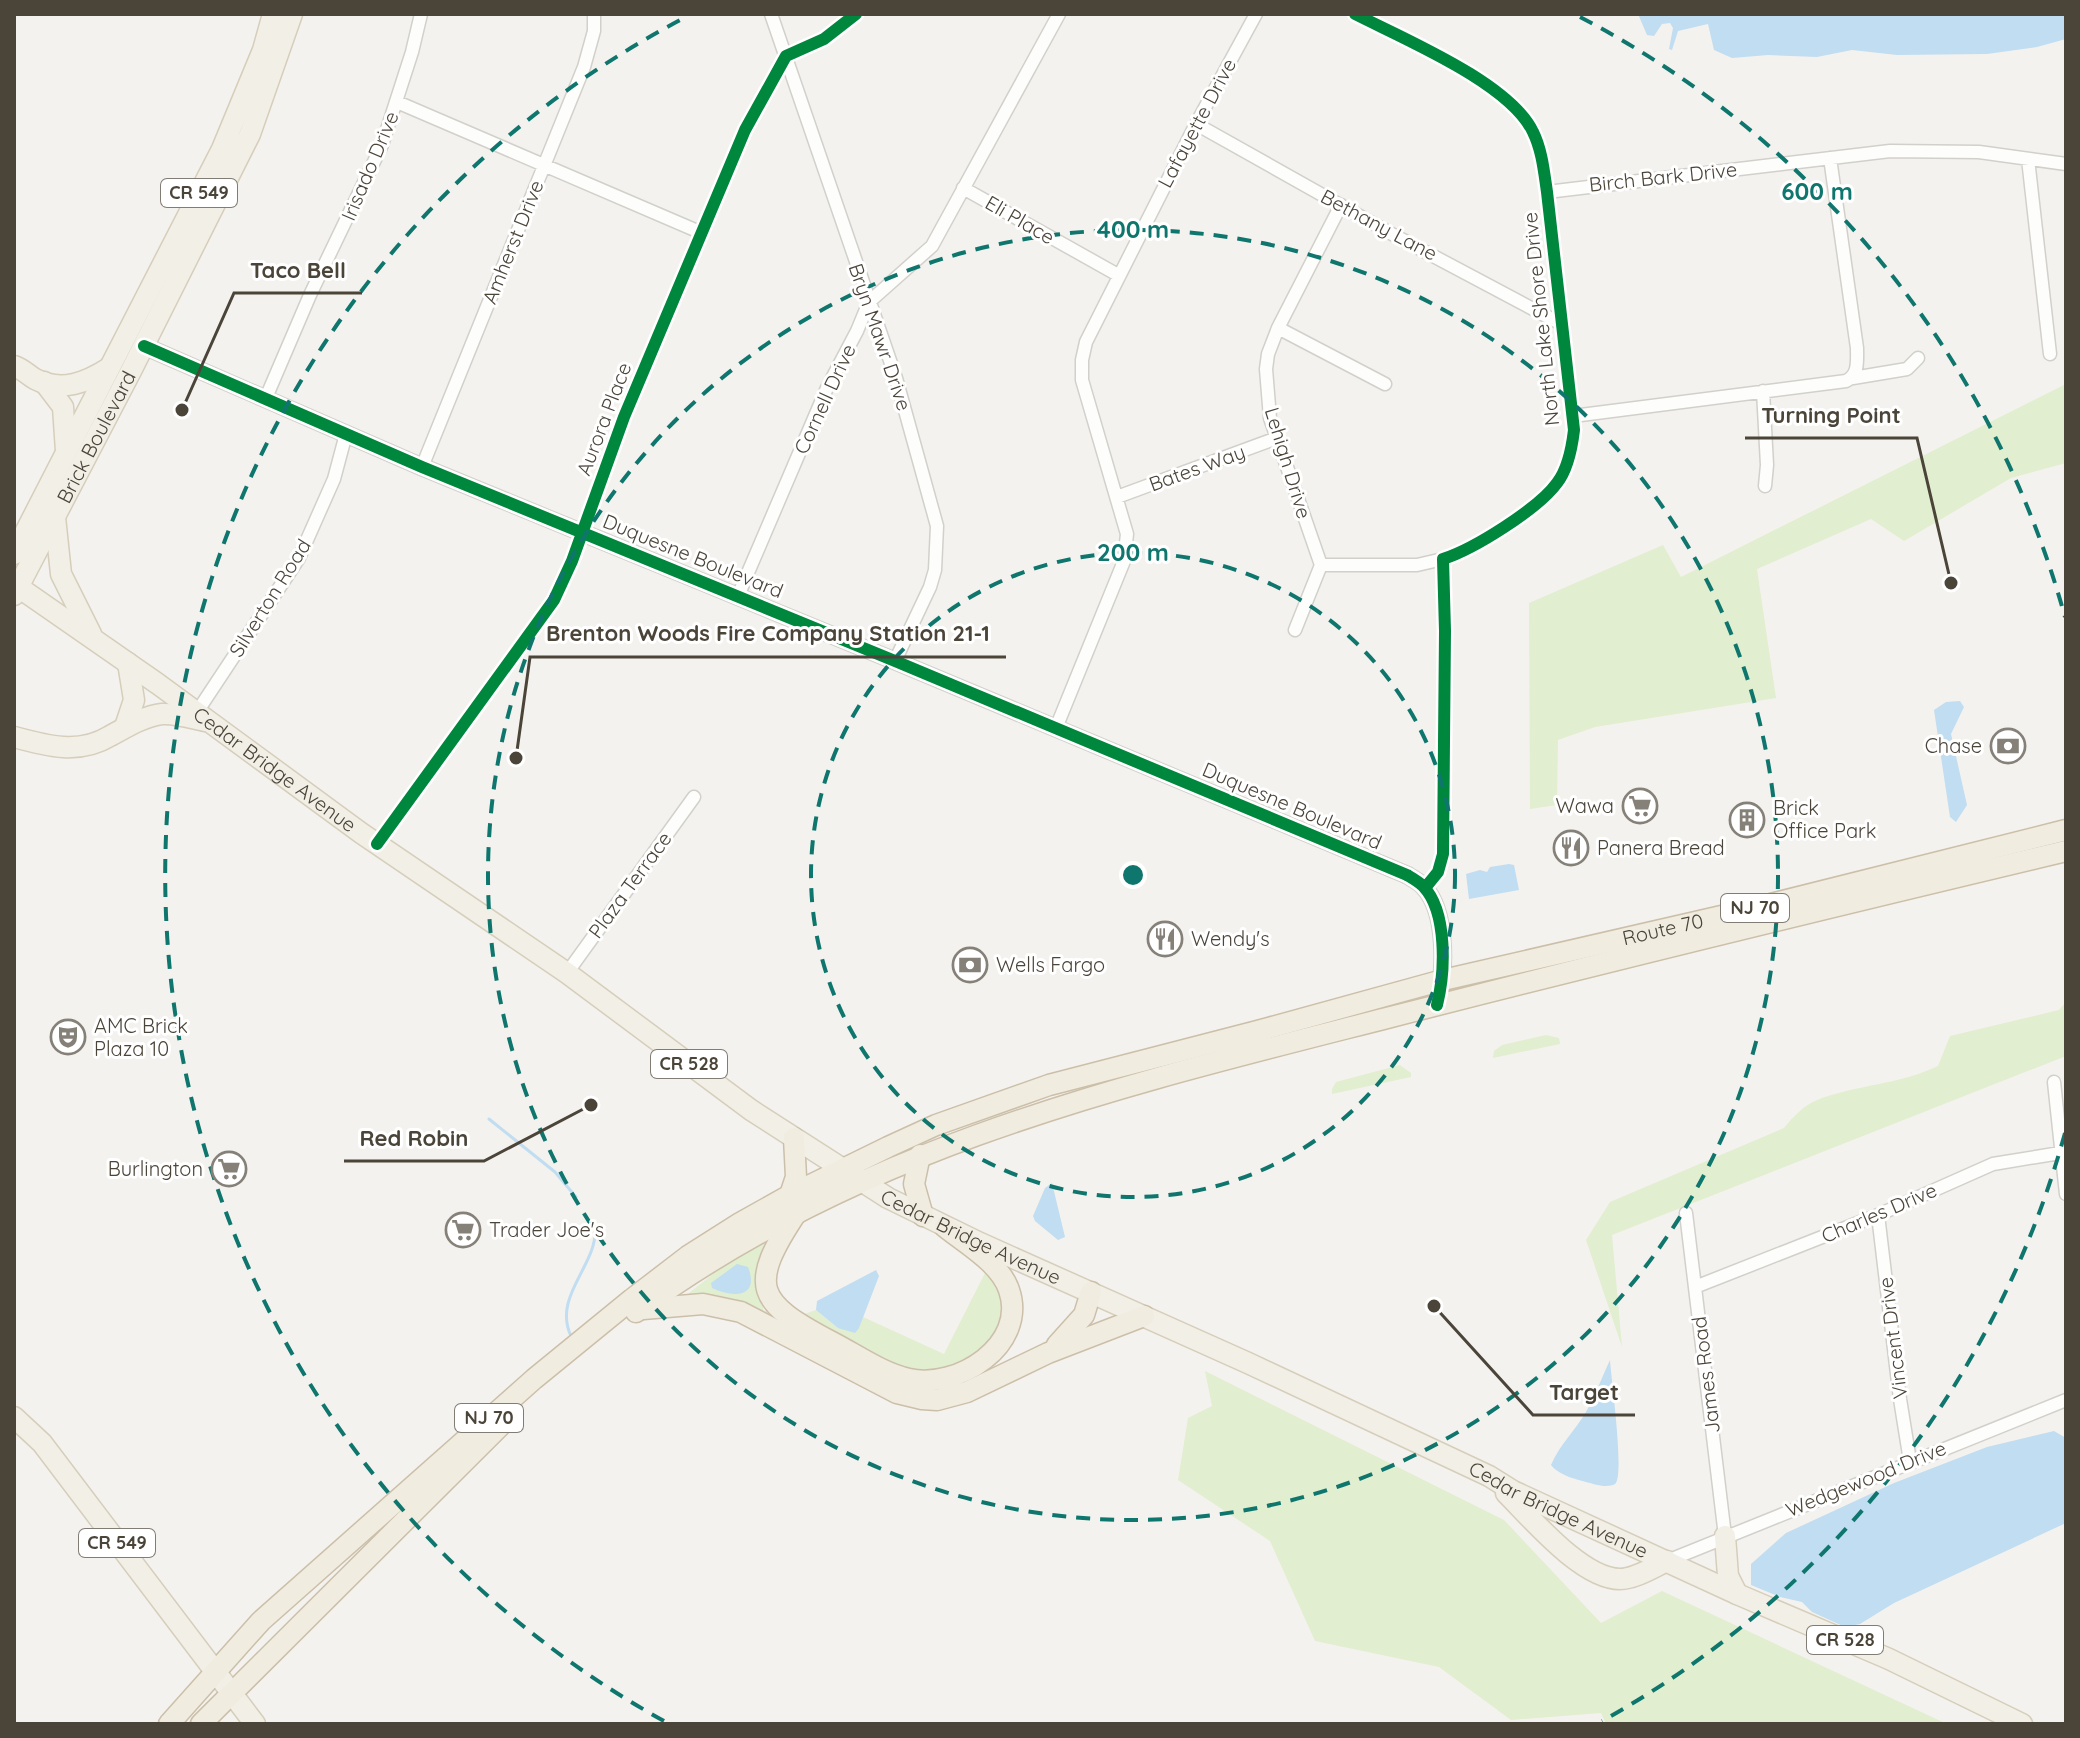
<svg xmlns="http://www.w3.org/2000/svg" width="2080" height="1738" viewBox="0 0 2080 1738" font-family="Quicksand,sans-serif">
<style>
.green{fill:#e1eecf}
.water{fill:#c0ddf1}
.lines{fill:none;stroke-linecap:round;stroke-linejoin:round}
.stream{stroke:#c0ddf1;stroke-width:3}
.minor-casing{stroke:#d2d0cb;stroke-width:15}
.tertiary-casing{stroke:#d2d0cb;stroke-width:19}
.primary-casing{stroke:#d6cebb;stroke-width:23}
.trunk-casing{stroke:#ccbfa9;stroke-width:23}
.minor{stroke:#fdfdfc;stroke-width:12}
.tertiary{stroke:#fdfdfc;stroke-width:16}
.primary{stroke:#f2efe6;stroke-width:20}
.trunk{stroke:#f0ece0;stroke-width:20}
.cycleway-casing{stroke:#fff;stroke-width:17}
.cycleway{stroke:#00873e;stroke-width:12}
.ring{fill:none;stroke:#0f766e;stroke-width:4;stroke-dasharray:14 10}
.labels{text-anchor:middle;stroke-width:6;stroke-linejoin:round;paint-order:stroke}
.shield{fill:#fff;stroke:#817c74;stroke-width:2}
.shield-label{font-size:18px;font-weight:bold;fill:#4b4439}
.street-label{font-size:20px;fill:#4b4439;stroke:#fff}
.poi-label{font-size:20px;fill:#4b4439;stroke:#fff;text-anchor:start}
.centre{fill:#0f766e;stroke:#fff;stroke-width:4}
.ring-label{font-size:24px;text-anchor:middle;font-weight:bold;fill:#0f766e;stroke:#fff;stroke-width:6;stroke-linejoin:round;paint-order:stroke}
.leader{fill:none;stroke:#4b4439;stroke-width:3}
.callout-dot{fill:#4b4439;stroke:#fff;stroke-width:3}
.callout-label{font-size:22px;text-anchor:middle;font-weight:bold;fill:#4b4439;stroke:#fff;stroke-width:6;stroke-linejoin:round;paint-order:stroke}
</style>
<rect width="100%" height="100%" fill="#f4f2ee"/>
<path class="green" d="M2066,384V463L2011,478L1904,541L1871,519L1757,569L1776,698L1595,727L1558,740L1557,805L1530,809L1529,603L1663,545L1681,577Z
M2066,1002V1056L1612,1235L1622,1347L1586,1240L1610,1202L1784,1128C1793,1117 1803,1106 1817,1100C1855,1085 1898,1085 1938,1066L1950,1036L2059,1010Z
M1546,1035L1559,1038L1560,1044L1493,1058L1494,1051L1502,1045Z
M1400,1065L1411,1073V1077L1332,1094V1089L1336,1082Z
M769,1240L762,1260L757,1261V1285L764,1311L771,1308L786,1323L684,1297L718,1270Z
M986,1271L999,1288L1005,1320L988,1346L948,1370L906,1371L798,1316L816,1310L838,1328H859L863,1317L944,1354Z
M1205,1371L1504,1520L1601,1623L1662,1591L1947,1724H1606L1601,1713L1511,1720L1439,1667L1315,1641L1270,1541L1178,1480L1188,1418L1212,1406Z"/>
<path class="water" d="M1638,14H2066V39L2037,47L1987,54L1897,55L1852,50L1817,57L1768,55L1732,58L1714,50L1708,24L1678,31L1672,50L1669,49L1673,28L1670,23L1662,24L1654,36L1647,35Z
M1960,701L1964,707L1951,734L1967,805L1956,822L1950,817L1934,710L1946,702Z
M1509,864L1514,865L1519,890L1469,899L1466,874L1480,870L1487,872L1490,867Z
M1052,1183L1065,1237L1058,1240L1035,1221L1033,1216L1045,1188Z
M737,1264L748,1267C760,1298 733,1298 712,1288L711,1283Z
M876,1270L879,1276L859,1328L855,1333L838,1328L816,1310L817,1301Z
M1610,1360C1611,1378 1625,1477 1615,1484C1608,1488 1596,1485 1590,1483C1578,1480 1558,1475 1551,1465C1560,1444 1575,1431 1586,1412C1595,1396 1602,1377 1610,1360Z
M2054,1431L2066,1438V1523L1894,1603L1860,1624L1845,1627L1812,1612L1802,1602L1780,1597L1751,1585V1564L1786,1533L1894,1483L1987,1447Z"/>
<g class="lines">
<path class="stream" d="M489,1119L555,1172L576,1197
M571,1336C552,1296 598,1265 595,1228"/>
<g class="minor-casing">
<path id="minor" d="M771,14L896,378L937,526L935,570L930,587L895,661
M1355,14C1404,39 1510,83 1533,132C1542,150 1544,172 1547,192L1574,430C1572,447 1568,469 1557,483C1538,509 1474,549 1443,559L1445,631L1443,854L1438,872L1425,888
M397,102L702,233
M1196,124L1390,233L1563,325
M2028,159L2050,354
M963,188L1118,275
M1547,192L1890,151L1979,152L2066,164
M1278,328L1385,384
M1853,378L1907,369L1918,358
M1763,391L1767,465L1765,486
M265,400L310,295L382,145L412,52L421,14
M1573,416L1846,381C1859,375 1857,361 1857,348L1830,158
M422,467L584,67L594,31V14
M1117,497L1277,438
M1321,565L1270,418L1266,369L1268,354L1278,328L1341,205
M1321,565H1417L1443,559
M738,596L827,388L857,331L869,302L932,246L1059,14
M1295,630L1321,565
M197,712L299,558L334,479L346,434
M1056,728L1124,561L1127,534L1082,380V360L1086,342L1196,124L1256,14
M377,844L554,600L572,561L624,417L745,130L786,56L824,39L856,14
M567,973L694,797
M2054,1082L2066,1194
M1686,1213L1725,1536
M1878,1215L1900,1399L1910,1461
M1695,1287L1878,1215L1993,1164L2066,1152
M1667,1561L2066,1400"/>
</g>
<g class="tertiary-casing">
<path id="tertiary" d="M144,346L422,467L895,661L1407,875C1412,878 1419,882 1423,886C1448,912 1445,973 1437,1005"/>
</g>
<g class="primary-casing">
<g id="primary">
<path d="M14,366C23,369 28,375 35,379C62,393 87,382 109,368"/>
<path d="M44,382L63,407L66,451"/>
<path d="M55,517L61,574L91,634"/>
<path d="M14,554L222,149L263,50L273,14"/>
<path id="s1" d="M14,584L158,684L361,833L567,973L751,1110L888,1198L980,1243L1248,1363L1489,1476L1513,1491L1737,1594L1889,1659L2022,1724"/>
<path id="s2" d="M14,595L132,369L250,134L292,14"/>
<path d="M125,727L134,700L128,663"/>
<path d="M14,737C47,746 79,755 110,736C125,728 144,716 162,714C175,713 191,718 205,721"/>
<path d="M14,1417L42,1443L255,1724"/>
<path d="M1506,1493C1532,1519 1582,1579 1620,1579C1635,1579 1654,1567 1667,1561"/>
<path d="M1725,1536L1728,1576L1737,1594"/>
</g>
</g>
<g class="trunk-casing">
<g id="trunk">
<path d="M920,1155L914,1184L923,1216"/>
<path d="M790,1195L796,1177L794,1138"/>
<path d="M797,1212C747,1287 756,1302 832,1342C857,1355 882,1373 909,1379C957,1390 1028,1345 1009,1290C1000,1263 966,1244 945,1227"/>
<path d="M643,1309L703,1304L741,1312L897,1393L922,1399L937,1400L967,1392L1048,1353L1144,1316"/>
<path d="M636,1312C862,1146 1121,1086 1387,1018C1613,960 1839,905 2066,851"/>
<path d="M1057,1345L1084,1315L1091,1292"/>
<path id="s3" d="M169,1724L261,1621L534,1379L632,1299L688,1256L740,1223L790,1195L888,1147L936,1125L1049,1085L1254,1032L1443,980L1739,912L2066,830"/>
<path d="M201,1724L507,1419"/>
</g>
</g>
<use href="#minor" class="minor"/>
<use href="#tertiary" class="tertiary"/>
<use href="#primary" class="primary"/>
<use href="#trunk" class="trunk"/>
<g class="cycleway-casing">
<path id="cycleway" d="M1355,14C1404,39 1510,83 1533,132C1542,150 1544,172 1547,192L1574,430C1572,447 1568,469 1557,483C1538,509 1474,549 1443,559L1445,631L1443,854L1438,872L1425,888
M144,346L422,467L895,661L1407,875C1412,878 1419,882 1423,886C1448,912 1445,973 1437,1005
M377,844L554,600L572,561L624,417L745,130L786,56L824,39L856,14"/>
</g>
<use href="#cycleway" class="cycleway"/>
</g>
<g class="ring">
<circle cx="1133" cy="875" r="322"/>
<circle cx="1133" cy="875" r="645"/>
<path d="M2065 1133A967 967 0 0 1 1602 1721M664 1721A967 967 0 0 1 686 17M1580 17A967 967 0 0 1 2065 617"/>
</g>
<defs>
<g id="bank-ring" transform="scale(1.8)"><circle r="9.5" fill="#fff" stroke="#868178" stroke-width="1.5"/><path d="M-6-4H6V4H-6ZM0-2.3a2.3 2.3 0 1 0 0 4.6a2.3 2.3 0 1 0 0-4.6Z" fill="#868178"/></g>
<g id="supermarket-ring" transform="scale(1.8)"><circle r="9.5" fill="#fff" stroke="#868178" stroke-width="1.5"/><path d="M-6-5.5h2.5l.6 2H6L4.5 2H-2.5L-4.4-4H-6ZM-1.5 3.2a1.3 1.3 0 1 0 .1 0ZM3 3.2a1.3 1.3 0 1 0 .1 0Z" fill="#868178"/></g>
<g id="building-ring" transform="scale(1.8)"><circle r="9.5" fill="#fff" stroke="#868178" stroke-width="1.5"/><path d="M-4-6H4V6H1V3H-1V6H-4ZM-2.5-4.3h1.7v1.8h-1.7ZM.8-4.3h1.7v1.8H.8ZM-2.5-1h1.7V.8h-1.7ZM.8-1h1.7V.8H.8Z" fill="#868178"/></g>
<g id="restaurant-ring" transform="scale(1.8)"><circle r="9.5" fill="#fff" stroke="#868178" stroke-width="1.5"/><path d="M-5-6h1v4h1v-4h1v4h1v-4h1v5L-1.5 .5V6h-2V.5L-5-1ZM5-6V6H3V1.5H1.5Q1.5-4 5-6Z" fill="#868178"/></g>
<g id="theatre-ring" transform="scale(1.8)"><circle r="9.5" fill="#fff" stroke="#868178" stroke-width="1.5"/><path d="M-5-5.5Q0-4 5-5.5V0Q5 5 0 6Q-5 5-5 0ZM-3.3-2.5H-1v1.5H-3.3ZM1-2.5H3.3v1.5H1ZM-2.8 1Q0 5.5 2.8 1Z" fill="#868178"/></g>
</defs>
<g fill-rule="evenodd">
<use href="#bank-ring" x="2008" y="746"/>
<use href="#supermarket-ring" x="1640" y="806"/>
<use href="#building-ring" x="1747" y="820"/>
<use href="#restaurant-ring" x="1571" y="848"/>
<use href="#restaurant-ring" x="1165" y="939"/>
<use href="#bank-ring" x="970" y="965"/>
<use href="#theatre-ring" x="68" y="1037"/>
<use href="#supermarket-ring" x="229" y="1169"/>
<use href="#supermarket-ring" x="463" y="1230"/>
</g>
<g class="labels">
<g class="shield">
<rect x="161" y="179" width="76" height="28" rx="6"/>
<rect x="1721" y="894" width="68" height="28" rx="6"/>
<rect x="651" y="1050" width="76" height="28" rx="6"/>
<rect x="455" y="1404" width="68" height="28" rx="6"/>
<rect x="79" y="1529" width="76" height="28" rx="6"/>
<rect x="1807" y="1626" width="76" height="28" rx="6"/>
</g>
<g class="shield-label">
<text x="199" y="199">CR 549</text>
<text x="1755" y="914">NJ 70</text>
<text x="689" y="1070">CR 528</text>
<text x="489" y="1424">NJ 70</text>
<text x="117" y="1549">CR 549</text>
<text x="1845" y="1646">CR 528</text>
</g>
<g class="street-label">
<text transform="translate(1197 123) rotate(-62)" y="7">Lafayette Drive</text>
<text transform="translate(370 166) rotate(-67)" y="7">Irisado Drive</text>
<text transform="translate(1663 177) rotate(-6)" y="7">Birch Bark Drive</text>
<text transform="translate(1020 220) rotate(30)" y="7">Eli Place</text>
<text transform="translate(1379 225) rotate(28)" y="7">Bethany Lane</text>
<text transform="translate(513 242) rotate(-68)" y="7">Amherst Drive</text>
<text transform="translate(1541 319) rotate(-96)" y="7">North Lake Shore Drive</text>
<text transform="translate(880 337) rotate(71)" y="7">Bryn Mawr Drive</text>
<text transform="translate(825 399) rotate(-65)" y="7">Cornell Drive</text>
<text transform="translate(604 419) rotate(-69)" y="7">Aurora Place</text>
<text dy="7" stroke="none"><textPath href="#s2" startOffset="178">Brick Boulevard</textPath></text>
<text transform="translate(1288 463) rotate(73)" y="7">Lehigh Drive</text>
<text transform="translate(1197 468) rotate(-20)" y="7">Bates Way</text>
<text transform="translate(693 556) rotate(22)" y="7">Duquesne Boulevard</text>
<text transform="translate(270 598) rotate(-58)" y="7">Silverton Road</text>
<text dy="7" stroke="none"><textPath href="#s1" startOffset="320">Cedar Bridge Avenue</textPath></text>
<text transform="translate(1292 806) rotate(23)" y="7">Duquesne Boulevard</text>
<text transform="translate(630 885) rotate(-54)" y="7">Plaza Terrace</text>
<text dy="7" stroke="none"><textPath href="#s3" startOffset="1734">Route 70</textPath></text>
<text transform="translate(1879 1213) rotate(-23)" y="7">Charles Drive</text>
<text dy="7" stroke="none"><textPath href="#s1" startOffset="1160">Cedar Bridge Avenue</textPath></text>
<text transform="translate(1893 1338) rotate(-97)" y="7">Vincent Drive</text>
<text transform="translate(1706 1375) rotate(-97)" y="7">James Road</text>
<text transform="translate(1866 1479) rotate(-22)" y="7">Wedgewood Drive</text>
<text dy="7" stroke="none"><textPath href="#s1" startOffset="1808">Cedar Bridge Avenue</textPath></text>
</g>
<g class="poi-label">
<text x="1982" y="753" text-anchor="end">Chase</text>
<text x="1614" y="813" text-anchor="end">Wawa</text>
<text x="1773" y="815">Brick<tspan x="1773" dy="23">Office Park</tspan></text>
<text x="1597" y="855">Panera Bread</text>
<text x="1191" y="946">Wendy's</text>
<text x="996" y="972">Wells Fargo</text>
<text x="94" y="1033">AMC Brick<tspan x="94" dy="23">Plaza 10</tspan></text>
<text x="203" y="1176" text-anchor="end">Burlington</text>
<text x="489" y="1237">Trader Joe's</text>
</g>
</g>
<circle cx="1133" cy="875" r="12" class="centre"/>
<g class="ring-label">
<text x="1817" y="200">600 m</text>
<text x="1133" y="238">400 m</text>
<text x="1133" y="561">200 m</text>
</g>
<path class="leader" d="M182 410L234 293H362M1951 583L1917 438H1745M516 758L530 657H1006M591 1105L484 1161H344M1434 1306L1533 1415H1635"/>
<g class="callout-dot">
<circle cx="182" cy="410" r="8"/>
<circle cx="1951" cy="583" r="8"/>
<circle cx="516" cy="758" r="8"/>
<circle cx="591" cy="1105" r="8"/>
<circle cx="1434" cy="1306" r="8"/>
</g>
<g class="callout-label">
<text x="298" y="278">Taco Bell</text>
<text x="1831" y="423">Turning Point</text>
<text x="768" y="641">Brenton Woods Fire Company Station 21-1</text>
<text x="414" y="1146">Red Robin</text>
<text x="1584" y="1400">Target</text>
</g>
<rect width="2080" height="1738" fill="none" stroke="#4b4439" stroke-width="32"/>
</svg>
